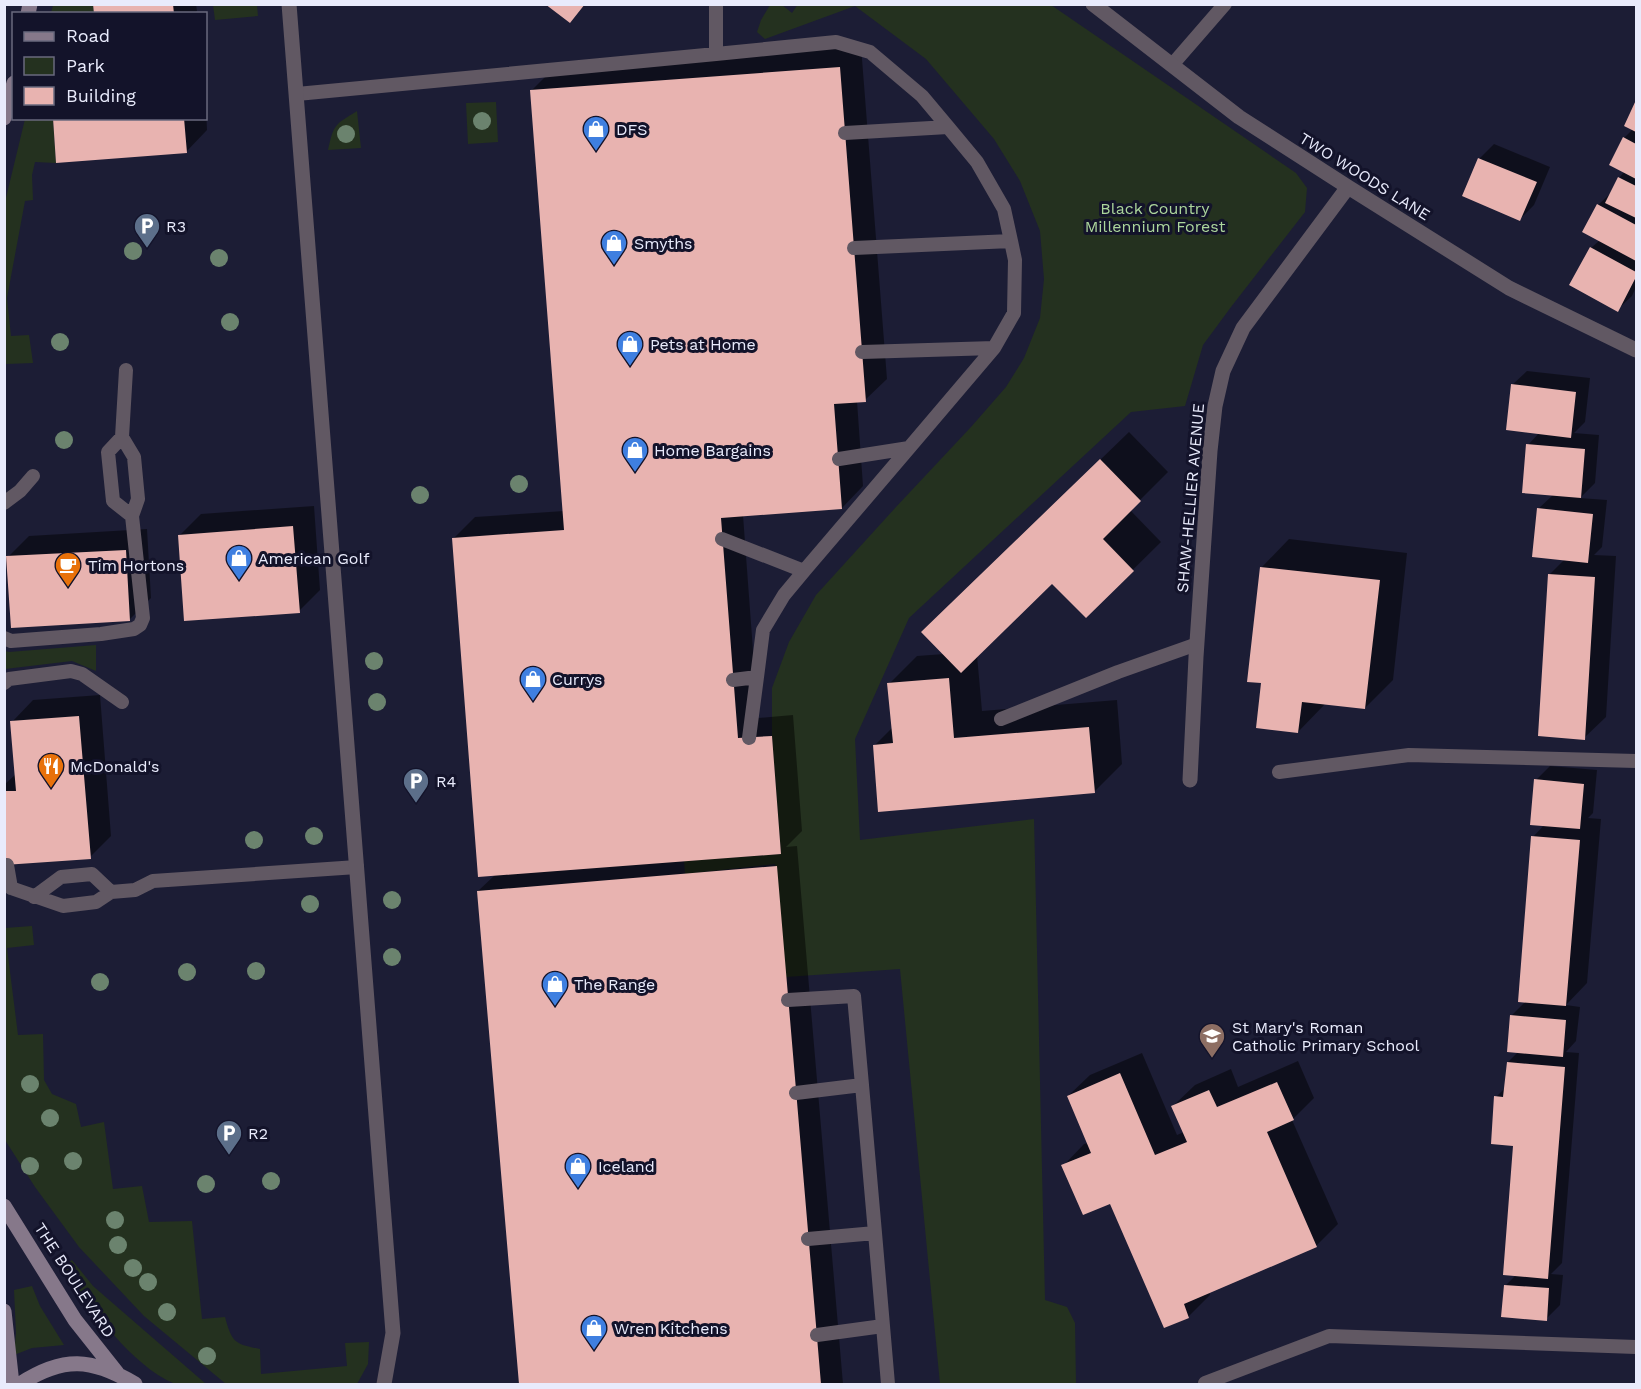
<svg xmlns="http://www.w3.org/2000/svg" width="1641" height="1389" viewBox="0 0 1641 1389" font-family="'Work Sans',sans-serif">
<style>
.green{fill:#24311f}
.shadow{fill:#0007}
.building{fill:#e8b3b0}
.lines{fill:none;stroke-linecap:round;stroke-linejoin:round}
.lane{stroke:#615863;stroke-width:14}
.street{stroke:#615863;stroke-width:15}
.secondary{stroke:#86788a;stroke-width:15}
.tree{fill:#6b836e}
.labels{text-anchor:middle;stroke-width:6;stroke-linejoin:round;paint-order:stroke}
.poi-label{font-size:16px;fill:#e9ebfc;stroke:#13132a;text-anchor:start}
.street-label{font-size:16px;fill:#e9ebfc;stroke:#13132a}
.park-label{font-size:16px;fill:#acd69c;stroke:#13132a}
</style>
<rect width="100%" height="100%" fill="#1c1d35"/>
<path class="green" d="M798,4L1051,5L1296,173L1307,188L1305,212L1231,307L1203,345L1185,406L1131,412L909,618L855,739L860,840L1034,819L1045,1300L1067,1307L1075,1323L1076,1384H940L900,969L786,977L775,864L685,874L684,861L781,854L772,736V688L789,642L816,595L896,507L971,427L1006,387L1024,358L1040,318L1044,279L1040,231L1020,181L994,139L926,59L855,6L765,39L757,32L761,20L770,5H782L792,13Z
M53,5H93L94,13H51Z
M213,5H257L258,16L215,20Z
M496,102L498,142L468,144L466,103Z
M357,111L361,148L328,150C334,123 335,125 357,111Z
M25,119H53L56,163L35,162L32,175L33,200L25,201L7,298L11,336L29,335L33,363L6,364L5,376V202Z
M96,645V671L72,661L5,669V651L9,652Z
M32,926L34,945L7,948L18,1035L43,1034L44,1080L52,1094L76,1104L81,1127L104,1122L113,1189L142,1186L149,1222L192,1221L202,1319L225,1317C232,1343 235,1344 260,1349L261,1374L347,1366L345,1343L369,1342L368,1364L357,1384H226L144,1316L79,1247L35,1187L5,1140V928Z
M72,1260L93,1286L206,1384C196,1385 182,1387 173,1383C131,1365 87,1304 63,1266Z
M32,1286L40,1306L64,1345L32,1348L14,1355L16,1333L14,1290Z"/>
<path class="shadow" d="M94,4H196L197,11L194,14H95Z
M861,46L887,379L865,400L857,401L863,486L842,508L743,515L758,718L793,715L802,831L786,847L797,846L843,1384H520L478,891L496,874L453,539L475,517L564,511L532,90L553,69Z
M1636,104V287L1632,296L1617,310L1591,248L1600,240L1598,205L1613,191L1619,178L1625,171L1624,138L1633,129L1626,125Z
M206,107L207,130L186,152L54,118H206Z
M1494,144L1550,167L1534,205L1520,219L1464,195L1480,158Z
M1527,371L1590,378L1585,422L1574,433L1599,435L1595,483L1580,498L1607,500L1602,547L1594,555L1616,556L1606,717L1584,738L1549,575L1565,559L1538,509L1553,495L1528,445L1539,433L1512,385Z
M1129,432L1168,472L1130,510L1161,542L1086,616L1053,582L977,655L982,711L1117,700L1122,764L1094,792L874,746L893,727L889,684L917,656L944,654L951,604Z
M314,506L320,590L299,611L179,536L201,514Z
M147,529L151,598L129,620L8,557L29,536Z
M1289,539L1407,553L1393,680L1365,708L1326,703L1298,732L1263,682L1261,568Z
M100,695L111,836L90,857L4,864V785L16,774L12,722L33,700Z
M1550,766L1597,770L1593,813L1588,818L1601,819L1587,983L1566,1005L1580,1007L1576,1041L1566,1052L1579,1053L1562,1263L1551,1274L1563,1275L1560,1305L1546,1319L1505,1286L1516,1275L1515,1145L1496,1097L1506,1087L1508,1062L1519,1051L1512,1015L1526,1001L1533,837L1545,824L1536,780Z
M1142,1053L1177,1135L1184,1132L1173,1106L1195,1085L1231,1069L1238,1087L1298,1061L1314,1098L1292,1120L1338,1224L1316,1246L1209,1292L1210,1295L1189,1316L1165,1326L1111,1202L1063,1166L1084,1144L1089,1143L1068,1096L1090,1075Z"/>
<path class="building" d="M93,4H173L174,14H94Z
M545,4H585L570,23Z
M840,67L866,402L834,404L842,509L721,518L738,738L772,736L781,854L478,877L452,538L564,530L530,90Z
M1636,100V132L1624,126Z
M53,118H184L187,153L56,163Z
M1623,137L1636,144V179L1609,165Z
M1478,158L1537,182L1520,221L1462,196Z
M1618,177L1636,186V218L1605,203Z
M1597,204L1636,225V261L1582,232Z
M1590,247L1636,272V277L1618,312L1569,285Z
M1511,384L1576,392L1571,438L1506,430Z
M1526,444L1585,449L1581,498L1522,493Z
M1100,459L1141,501L1103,539L1134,571L1086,618L1052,584L961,673L921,632Z
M1537,508L1593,514L1588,563L1532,557Z
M293,526L300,613L184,621L178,535Z
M126,550L130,621L11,628L6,556Z
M1260,567L1380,580L1365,709L1302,702L1298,733L1256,728L1261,683L1247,682Z
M1548,574L1595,577L1585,740L1538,736Z
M949,678L954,738L1089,727L1095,793L878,812L873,745L893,743L887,683Z
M79,716L91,859L4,865V791H16L10,721Z
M1534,779L1584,784L1580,829L1530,825Z
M1531,836L1580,840L1566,1006L1518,1002Z
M777,866L821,1384H519L477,891Z
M1510,1015L1566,1020L1563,1057L1507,1052Z
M1507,1062L1565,1067L1548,1279L1503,1275L1513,1146L1491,1144L1494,1096L1503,1097Z
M1120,1073L1155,1155L1187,1142L1171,1106L1209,1090L1217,1107L1277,1082L1294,1120L1267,1132L1317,1247L1184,1304L1189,1318L1164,1328L1110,1204L1083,1215L1061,1165L1091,1153L1067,1096Z
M1504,1285L1549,1288L1547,1321L1501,1317Z"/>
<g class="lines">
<path class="lane" d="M716,4V54L836,42L870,52L922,96L948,127
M1172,65L1225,4
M297,94L716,54
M845,133L948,127L977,162L1004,209L1011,241
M854,248L1011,241L1015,260L1014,313L994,348
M862,352L994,348L909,448
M122,437L108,452L113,501L132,516
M4,503L20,491L33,476
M722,539L804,571L784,595L763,630L757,677
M804,571L909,448L839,459
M4,638L11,641L101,634L134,629L140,625L143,618L132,516L138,499L134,457L122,437L126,370
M733,680L757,677L749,738
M4,683L9,679L71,671L82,674L122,702
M1001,719L1118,672L1197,644
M1279,772L1409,755L1636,761
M7,865L11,888
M4,882L11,888L63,906L96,902L111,892L135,890L153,881L357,867
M34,897L61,877L92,874L111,892
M788,1000L854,996L862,1085L796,1093
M808,1239L875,1233L862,1085
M883,1326L888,1384
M817,1335L883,1326L875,1233
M1205,1383L1329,1336L1636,1347"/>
<path class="street" d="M289,4L393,1333L384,1384
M1093,4L1239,117L1348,187L1509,288L1636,350
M1190,780L1196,657L1210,451L1215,406L1223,371L1243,328L1348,187"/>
<path class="secondary" d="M28,14L30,4
M4,118L14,83
M4,1206L75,1320L117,1373
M4,1311L12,1384
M20,1384C63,1356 92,1358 135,1384"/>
</g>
<g class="tree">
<circle cx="482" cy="121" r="9"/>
<circle cx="346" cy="134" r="9"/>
<circle cx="133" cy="251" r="9"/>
<circle cx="219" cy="258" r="9"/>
<circle cx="230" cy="322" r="9"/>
<circle cx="60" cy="342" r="9"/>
<circle cx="64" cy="440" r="9"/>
<circle cx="519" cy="484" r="9"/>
<circle cx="420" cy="495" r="9"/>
<circle cx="374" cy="661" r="9"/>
<circle cx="377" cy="702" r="9"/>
<circle cx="314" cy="836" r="9"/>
<circle cx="254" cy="840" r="9"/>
<circle cx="392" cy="900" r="9"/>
<circle cx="310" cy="904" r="9"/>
<circle cx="392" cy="957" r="9"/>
<circle cx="256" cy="971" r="9"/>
<circle cx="187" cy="972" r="9"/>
<circle cx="100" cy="982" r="9"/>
<circle cx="30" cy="1084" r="9"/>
<circle cx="50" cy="1118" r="9"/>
<circle cx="73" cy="1161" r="9"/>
<circle cx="30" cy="1166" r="9"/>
<circle cx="271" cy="1181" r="9"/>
<circle cx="206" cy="1184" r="9"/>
<circle cx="115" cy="1220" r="9"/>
<circle cx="118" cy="1245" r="9"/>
<circle cx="133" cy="1268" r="9"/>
<circle cx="148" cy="1282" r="9"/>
<circle cx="167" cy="1312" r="9"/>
<circle cx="207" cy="1356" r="9"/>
</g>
<defs>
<g id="shop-pin" transform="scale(1.35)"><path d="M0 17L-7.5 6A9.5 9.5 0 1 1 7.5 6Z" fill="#3f7fe0" stroke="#13132a"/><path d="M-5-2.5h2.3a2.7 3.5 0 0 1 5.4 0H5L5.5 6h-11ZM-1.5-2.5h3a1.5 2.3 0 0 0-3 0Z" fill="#fff"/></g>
<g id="parking-pin" transform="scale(1.35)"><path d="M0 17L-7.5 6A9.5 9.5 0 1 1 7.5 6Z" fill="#5c6f8a" stroke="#13132a"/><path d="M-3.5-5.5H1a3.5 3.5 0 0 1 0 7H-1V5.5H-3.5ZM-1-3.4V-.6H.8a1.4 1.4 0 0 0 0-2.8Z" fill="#fff"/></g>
<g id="cafe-pin" transform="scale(1.35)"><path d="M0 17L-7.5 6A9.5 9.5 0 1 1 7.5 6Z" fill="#e8710a" stroke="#13132a"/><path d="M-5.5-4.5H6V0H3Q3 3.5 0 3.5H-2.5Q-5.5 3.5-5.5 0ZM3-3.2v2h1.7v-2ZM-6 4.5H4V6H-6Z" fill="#fff"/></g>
<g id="restaurant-pin" transform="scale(1.35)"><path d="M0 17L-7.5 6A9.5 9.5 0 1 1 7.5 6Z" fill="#e8710a" stroke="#13132a"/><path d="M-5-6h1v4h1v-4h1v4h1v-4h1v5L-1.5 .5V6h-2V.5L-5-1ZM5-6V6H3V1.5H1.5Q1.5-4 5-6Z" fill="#fff"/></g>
<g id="school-pin" transform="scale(1.35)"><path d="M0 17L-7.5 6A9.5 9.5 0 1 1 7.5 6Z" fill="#8d6e63" stroke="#13132a"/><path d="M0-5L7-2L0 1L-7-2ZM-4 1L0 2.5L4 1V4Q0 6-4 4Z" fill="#fff"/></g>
</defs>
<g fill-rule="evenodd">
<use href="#shop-pin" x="596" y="129"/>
<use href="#parking-pin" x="147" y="226"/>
<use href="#shop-pin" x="614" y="243"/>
<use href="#shop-pin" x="630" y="344"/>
<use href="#shop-pin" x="635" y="450"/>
<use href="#shop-pin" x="239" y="558"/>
<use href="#cafe-pin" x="68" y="565"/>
<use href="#shop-pin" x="533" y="679"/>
<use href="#restaurant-pin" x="51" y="766"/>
<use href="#parking-pin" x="416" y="781"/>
<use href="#shop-pin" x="555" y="984"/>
<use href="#school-pin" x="1212" y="1036"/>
<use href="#parking-pin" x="229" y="1133"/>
<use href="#shop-pin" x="578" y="1166"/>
<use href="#shop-pin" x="594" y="1328"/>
</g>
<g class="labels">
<g class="poi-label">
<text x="616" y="135">DFS</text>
<text x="166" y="232">R3</text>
<text x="634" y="249">Smyths</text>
<text x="650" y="350">Pets at Home</text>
<text x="654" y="456">Home Bargains</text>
<text x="258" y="564">American Golf</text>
<text x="88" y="571">Tim Hortons</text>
<text x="552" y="685">Currys</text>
<text x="70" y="772">McDonald's</text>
<text x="436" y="787">R4</text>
<text x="574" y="990">The Range</text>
<text x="1232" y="1033">St Mary's Roman<tspan x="1232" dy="18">Catholic Primary School</tspan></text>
<text x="248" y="1139">R2</text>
<text x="598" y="1172">Iceland</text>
<text x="614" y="1334">Wren Kitchens</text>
</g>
<g class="street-label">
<text transform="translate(1365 176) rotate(32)" y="6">TWO WOODS LANE</text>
<text transform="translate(1190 498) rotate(-85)" y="6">SHAW-HELLIER AVENUE</text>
<text transform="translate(75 1280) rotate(57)" y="6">THE BOULEVARD</text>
</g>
<g class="park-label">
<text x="1155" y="214">Black Country<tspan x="1155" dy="18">Millennium Forest</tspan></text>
</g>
</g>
<rect width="1641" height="1389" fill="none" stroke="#e9ebfc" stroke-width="12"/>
<rect x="12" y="12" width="195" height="108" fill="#13132a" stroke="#69697e" stroke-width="1.5"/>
<rect x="24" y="32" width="30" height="9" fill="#86788a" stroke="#69697e" stroke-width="1.5"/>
<text x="66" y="42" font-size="18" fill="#e9ebfc">Road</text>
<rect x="24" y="57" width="30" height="18" fill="#24311f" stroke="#69697e" stroke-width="1.5"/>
<text x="66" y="72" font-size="18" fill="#e9ebfc">Park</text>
<rect x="24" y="87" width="30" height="18" fill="#e8b3b0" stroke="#69697e" stroke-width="1.5"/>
<text x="66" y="102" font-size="18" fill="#e9ebfc">Building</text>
</svg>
